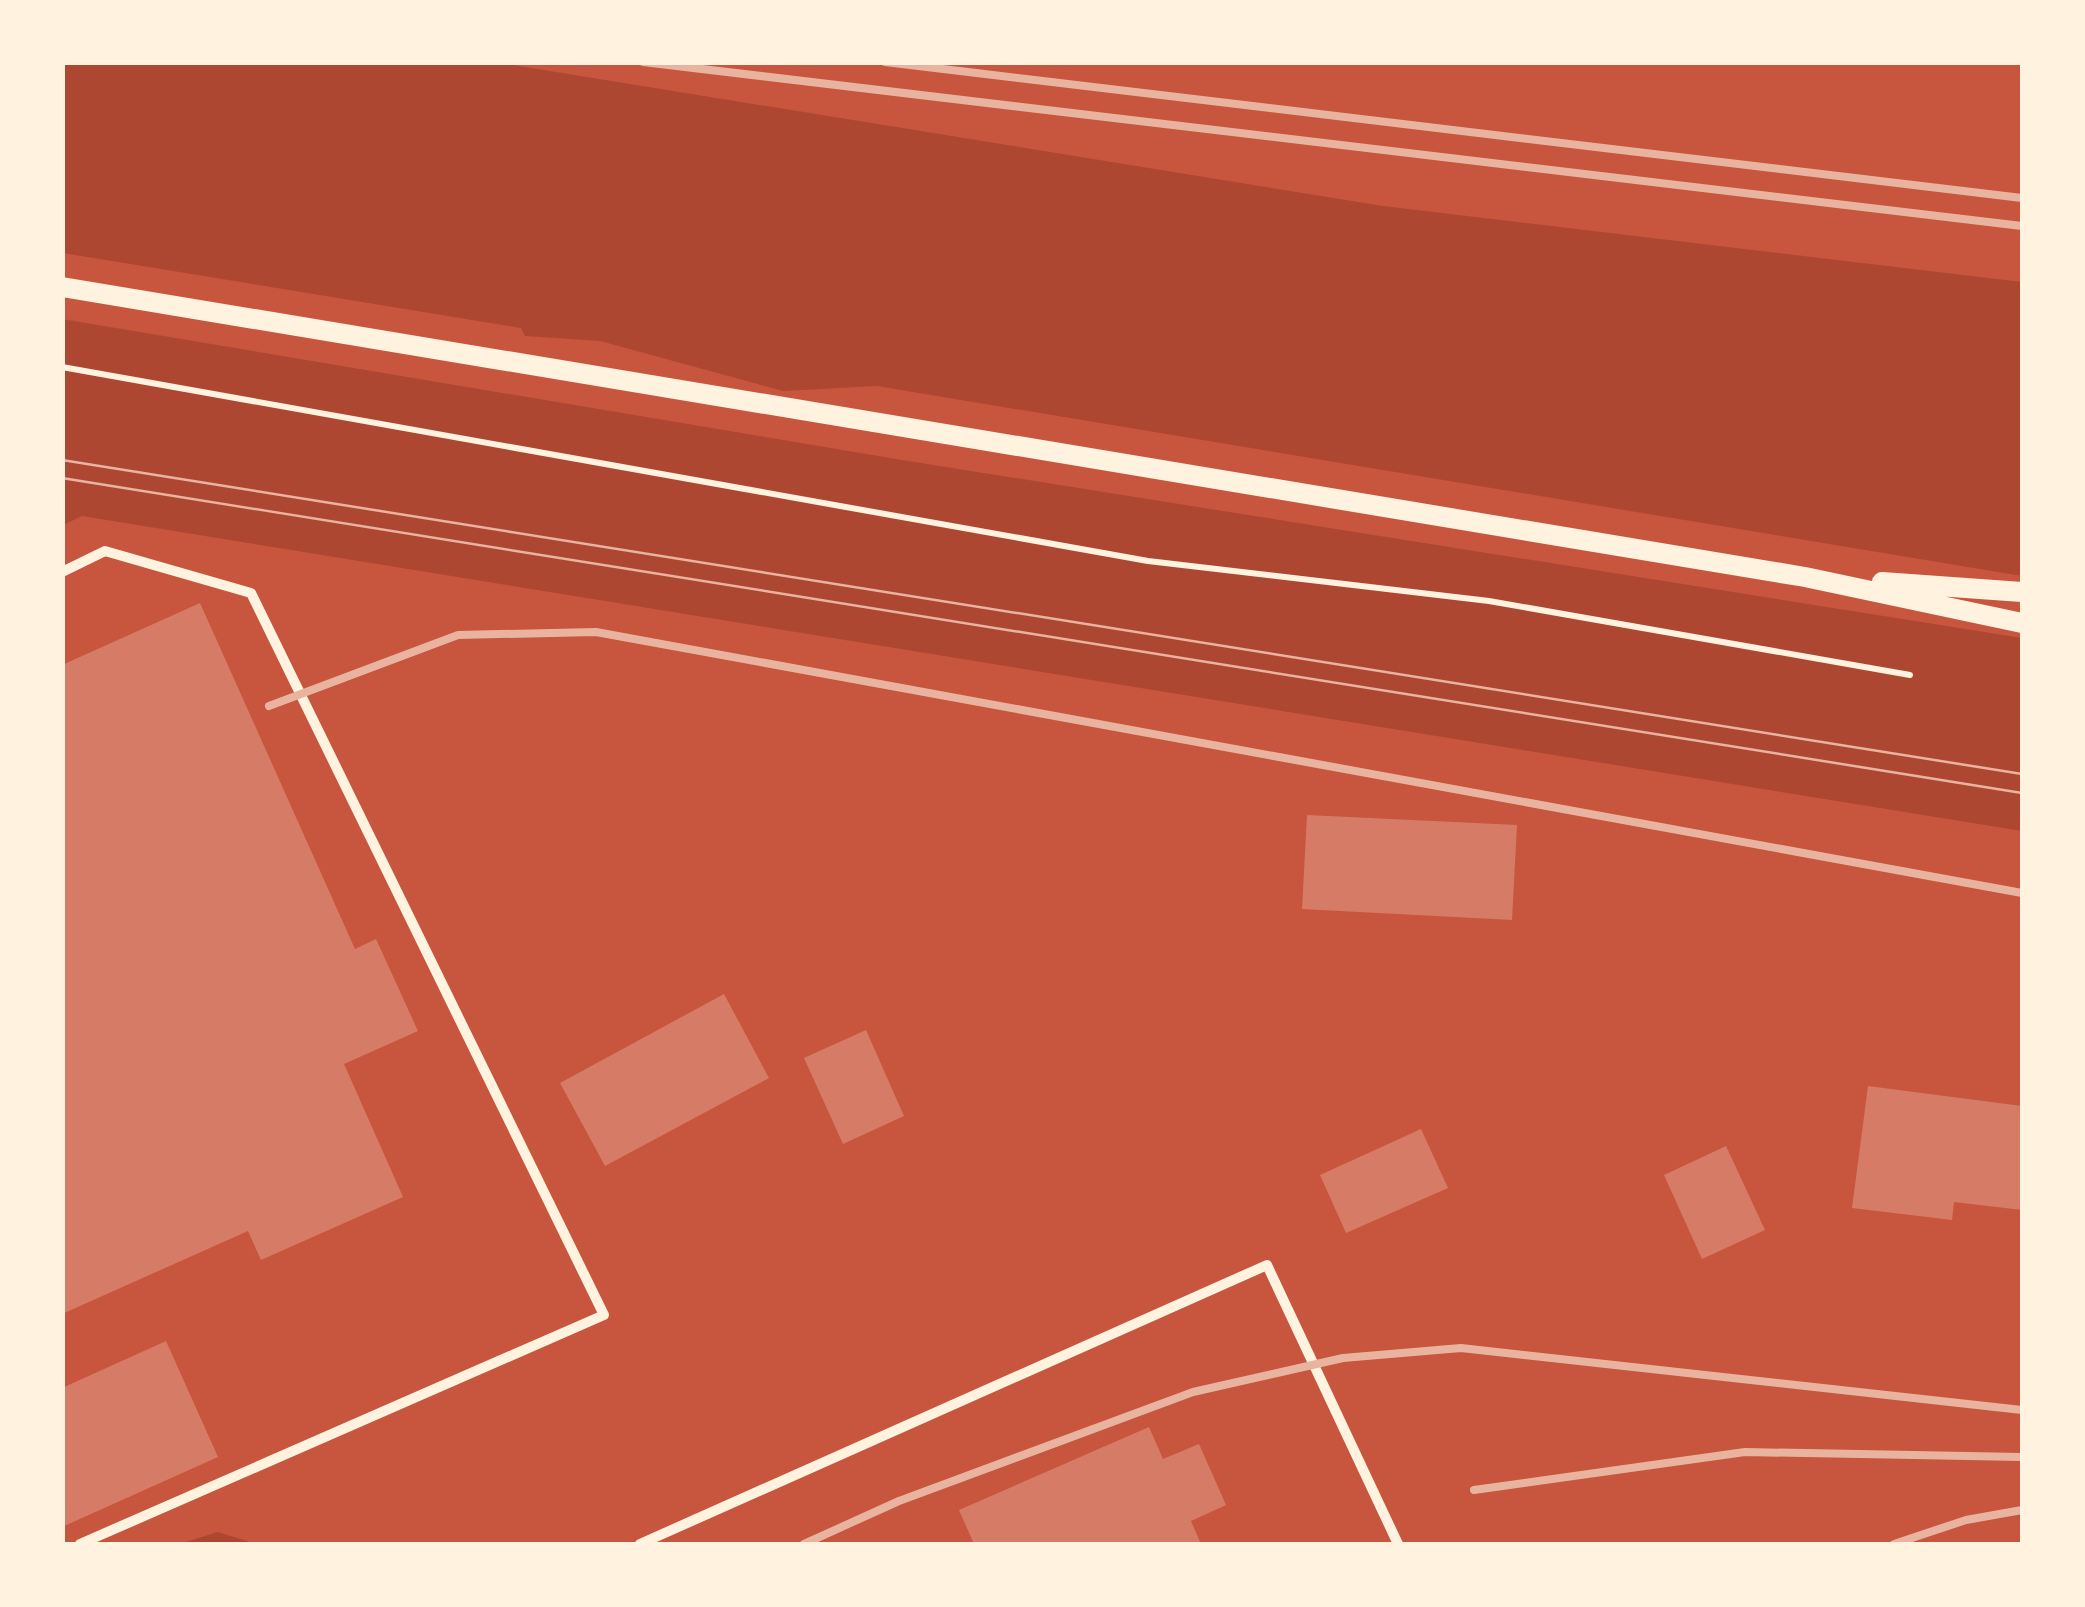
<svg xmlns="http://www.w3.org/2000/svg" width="2085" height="1607" viewBox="0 0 2085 1607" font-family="Arial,sans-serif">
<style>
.green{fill:#ae4732}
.building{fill:#d67c66}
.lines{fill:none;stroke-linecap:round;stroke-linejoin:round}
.path{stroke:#fff3e0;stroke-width:6}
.minor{stroke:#fff3e0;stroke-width:10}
.secondary{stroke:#fff3e0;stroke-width:20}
.tram{stroke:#e9b49f;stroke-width:2.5}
.rail{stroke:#e9b49f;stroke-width:8}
</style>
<rect width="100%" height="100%" fill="#c8553d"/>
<path class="green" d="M62,63H501L1383,206L2022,282V576L877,386L783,391L600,341L525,336L521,328L63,253Z
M62,319L902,460L2022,638V831L82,516L63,525Z
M218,1532L256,1544H179Z"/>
<path class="building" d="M200,603L355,949L376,939L418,1031L344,1064L403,1197L261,1260L248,1231L62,1314V665Z
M1307,815L1517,825L1512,920L1302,909Z
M724,994L769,1078L605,1166L560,1083Z
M866,1030L904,1116L843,1144L804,1058Z
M1868,1086L2022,1106V1210L1954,1202L1952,1220L1852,1208Z
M1421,1129L1448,1188L1346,1233L1320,1175Z
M1726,1146L1765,1230L1702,1259L1664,1175Z
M166,1341L218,1457L62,1527V1388Z
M1149,1427L1163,1459L1199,1444L1226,1505L1191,1521L1201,1544H974L959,1510Z"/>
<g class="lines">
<path class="path" d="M62,367L1148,561L1489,601L1910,675"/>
<path class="minor" d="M62,572L105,551L251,593L604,1315L80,1544
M640,1544L1267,1265L1398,1544"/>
<path class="secondary" d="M62,287L1805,577L2022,623
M1882,582L2022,592"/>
<path class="tram" d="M62,460L2022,774
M62,478L2022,793"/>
<path class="rail" d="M643,62L2022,226
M885,62L2022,198
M269,706L458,635L596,632L2022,893
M1474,1490L1745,1452L2022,1457
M804,1544L899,1501L1193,1392L1343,1358L1461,1348L2022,1410
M1894,1544L1966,1520L2022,1510"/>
</g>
<rect width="2085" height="1607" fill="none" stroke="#fff3e0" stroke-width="130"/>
</svg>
